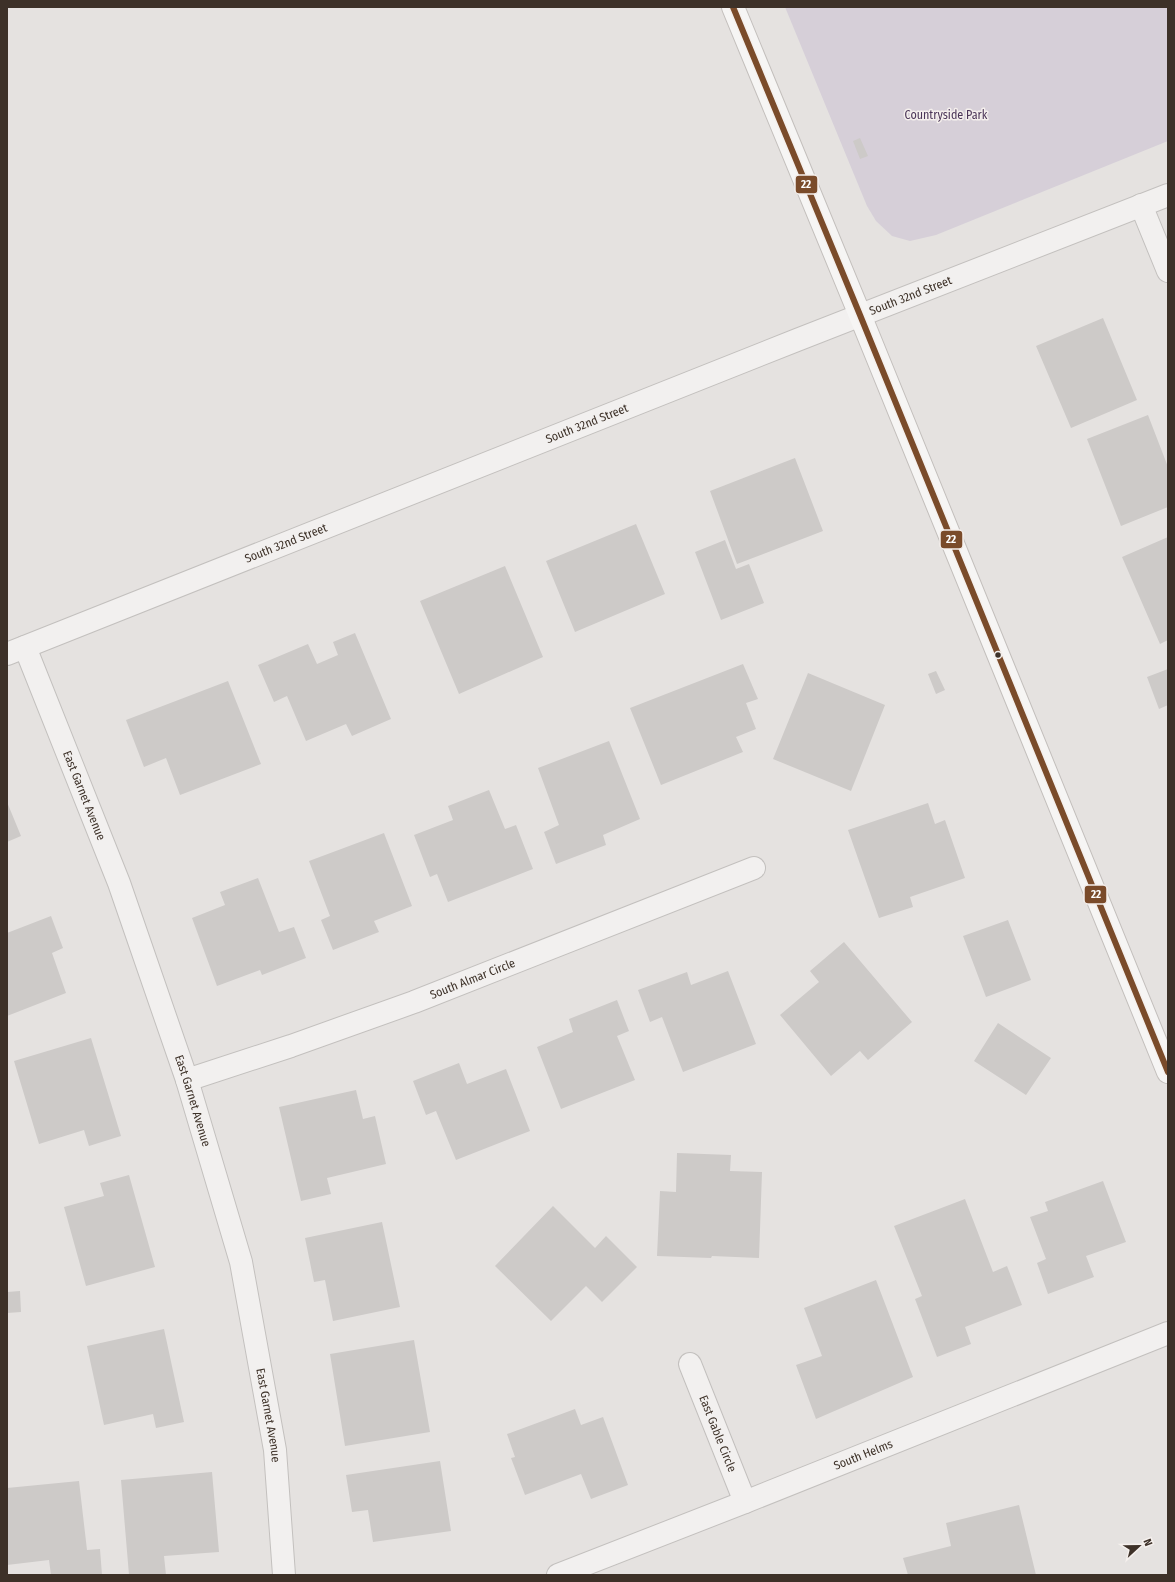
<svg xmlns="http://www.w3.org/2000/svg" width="1175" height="1582" viewBox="0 0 1175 1582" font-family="'Fira Sans Condensed',sans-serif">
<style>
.green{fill:#d6cfd8}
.building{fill:#cdcac8}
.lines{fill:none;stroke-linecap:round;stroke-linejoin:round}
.minor-casing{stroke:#c3c0be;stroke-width:24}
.major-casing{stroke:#c3bfbc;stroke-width:24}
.minor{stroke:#f2f0ef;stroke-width:22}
.major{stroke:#f6f5f4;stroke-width:22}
.bus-1-casing{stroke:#f5f0ed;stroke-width:9}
.bus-1{stroke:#7a4b2a;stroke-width:6}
.bus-dot{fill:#3d3128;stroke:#f5f0ed;stroke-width:1.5}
.labels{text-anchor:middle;stroke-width:3;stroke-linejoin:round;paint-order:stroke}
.park-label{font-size:12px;fill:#4b3558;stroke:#f5f0ed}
.street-label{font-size:12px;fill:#3d3128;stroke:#f5f0ed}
.line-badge{stroke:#f5f0ed;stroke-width:1.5}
.badge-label{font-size:11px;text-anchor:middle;font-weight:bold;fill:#fff}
</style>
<rect width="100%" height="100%" fill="#e5e2e0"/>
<path class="green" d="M785,7H1168V141L936,235L910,241L892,236L876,221L867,206Z"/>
<path class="building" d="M860,138L868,156L860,159L853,141Z
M1103,318L1137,400L1071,428L1036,346Z
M1148,415L1168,467V507L1121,526L1087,439Z
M795,458L823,531L737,564L710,491Z
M636,524L665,594L575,632L546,561Z
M1168,537V640L1160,644L1122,557Z
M725,540L736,569L749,564L764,603L721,620L695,552Z
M505,566L543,657L459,694L420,601Z
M355,633L391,719L352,736L346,724L306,741L287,696L274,702L258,665L308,644L317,664L338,655L333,642Z
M743,664L758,699L746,703L756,729L736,737L743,752L661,785L630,708Z
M1168,669V705L1159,709L1147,677Z
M936,671L945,690L936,694L928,674Z
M808,673L885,705L851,791L773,759Z
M228,681L261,764L180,795L166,758L144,767L126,720Z
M609,741L640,819L603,835L606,845L556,864L544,832L559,825L538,768Z
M489,790L505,829L516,825L533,869L448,902L437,874L430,877L414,835L453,820L448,806Z
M7,802L21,836L7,842Z
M928,803L935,824L945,820L965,878L910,897L913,907L879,918L848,830Z
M384,833L412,906L374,921L379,932L333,950L321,920L330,916L309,861Z
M258,878L279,932L294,927L306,958L262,975L260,970L217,986L192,918L225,905L220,892Z
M51,916L63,948L52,953L66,993L7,1016V933Z
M1008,920L1031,980L986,997L963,936Z
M844,942L912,1022L868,1060L860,1051L831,1076L780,1015L819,982L810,971Z
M728,971L756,1044L683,1072L662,1017L650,1022L638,990L687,972L691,985Z
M617,1000L629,1031L617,1036L635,1080L561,1109L537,1047L573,1032L569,1019Z
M998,1023L1051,1058L1026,1095L974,1061Z
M91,1038L121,1136L89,1146L84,1130L39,1144L14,1061Z
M459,1063L467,1084L506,1069L530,1131L456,1160L436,1111L426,1115L413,1081Z
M356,1090L363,1119L375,1116L386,1164L327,1178L331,1194L301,1201L279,1107Z
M677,1153L731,1155L730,1171L762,1172L759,1258L712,1256L711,1258L657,1256L660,1191L676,1192Z
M129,1175L155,1267L86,1286L64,1207L104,1196L100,1183Z
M1103,1181L1126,1242L1086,1256L1094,1277L1048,1294L1037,1263L1046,1259L1030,1217L1048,1211L1045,1202Z
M965,1199L993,1272L1007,1266L1022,1305L965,1327L971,1344L937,1357L915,1299L922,1296L894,1226Z
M553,1206L595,1248L606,1236L637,1267L602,1302L586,1286L551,1321L495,1266Z
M382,1222L400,1307L333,1321L325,1280L314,1282L305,1238Z
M876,1280L913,1377L816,1419L796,1365L822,1356L804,1308Z
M20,1291L21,1312L7,1313V1292Z
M164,1329L184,1422L156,1428L153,1414L104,1425L87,1346Z
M414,1340L430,1432L345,1446L330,1354Z
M575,1409L581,1425L603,1417L628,1485L591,1499L581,1474L525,1495L511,1458L515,1457L507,1434Z
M440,1461L451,1531L373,1542L368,1510L352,1512L346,1475Z
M212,1472L219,1552L164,1556L166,1575H129L121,1480Z
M79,1481L87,1550L100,1549L102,1575H51L49,1560L7,1565V1488Z
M1019,1505L1036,1575H908L903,1558L951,1546L946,1523Z"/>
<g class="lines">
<g class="minor-casing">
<g id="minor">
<path d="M1141,205L1168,271"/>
<path id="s1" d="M25,647L119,883L187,1080L241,1262L275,1450L284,1575"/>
<path id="s2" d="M7,654L797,340L1168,195"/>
<path id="s3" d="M187,1080L291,1046L414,1002L754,868"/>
<path id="s4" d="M690,1364L745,1502"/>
<path id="s5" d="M558,1575L745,1502L1168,1333"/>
</g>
</g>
<g class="major-casing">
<path id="major" d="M733,7L860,315L1168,1072"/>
</g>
<use href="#minor" class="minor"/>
<use href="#major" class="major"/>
<g class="bus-1-casing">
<path id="bus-1" d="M733,7L860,315L1168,1072"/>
</g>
<use href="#bus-1" class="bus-1"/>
</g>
<circle class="bus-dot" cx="998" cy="655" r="3.5"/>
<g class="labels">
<g class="park-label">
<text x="946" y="119">Countryside Park</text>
</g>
<g class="street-label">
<text dy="4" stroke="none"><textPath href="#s2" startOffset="972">South 32nd Street</textPath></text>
<text dy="4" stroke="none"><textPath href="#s2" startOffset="624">South 32nd Street</textPath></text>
<text dy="4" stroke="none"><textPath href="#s2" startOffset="300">South 32nd Street</textPath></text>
<text dy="4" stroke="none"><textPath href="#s1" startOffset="160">East Garnet Avenue</textPath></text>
<text dy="4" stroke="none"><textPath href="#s3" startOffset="303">South Almar Circle</textPath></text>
<text dy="4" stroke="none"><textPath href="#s1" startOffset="484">East Garnet Avenue</textPath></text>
<text dy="4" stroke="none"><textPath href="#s1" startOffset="808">East Garnet Avenue</textPath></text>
<text dy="4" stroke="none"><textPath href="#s4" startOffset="75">East Gable Circle</textPath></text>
<text dy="4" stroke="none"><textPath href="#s5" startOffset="328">South Helms</textPath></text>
</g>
</g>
<g class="line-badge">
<rect x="795" y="175" width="23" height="19" rx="4" fill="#7a4b2a"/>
<rect x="940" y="530" width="23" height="19" rx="4" fill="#7a4b2a"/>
<rect x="1084" y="885" width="23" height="19" rx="4" fill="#7a4b2a"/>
</g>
<g class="badge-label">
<text x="806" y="188">22</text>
<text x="951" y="543">22</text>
<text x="1096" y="898">22</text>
</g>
<rect width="1175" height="1582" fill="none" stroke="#3d3128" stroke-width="16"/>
<g transform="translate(1139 1546) rotate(68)" stroke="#f5f0ed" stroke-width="3" paint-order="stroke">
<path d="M0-3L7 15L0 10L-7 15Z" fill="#3d3128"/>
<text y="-6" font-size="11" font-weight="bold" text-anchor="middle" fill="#3d3128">N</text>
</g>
</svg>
